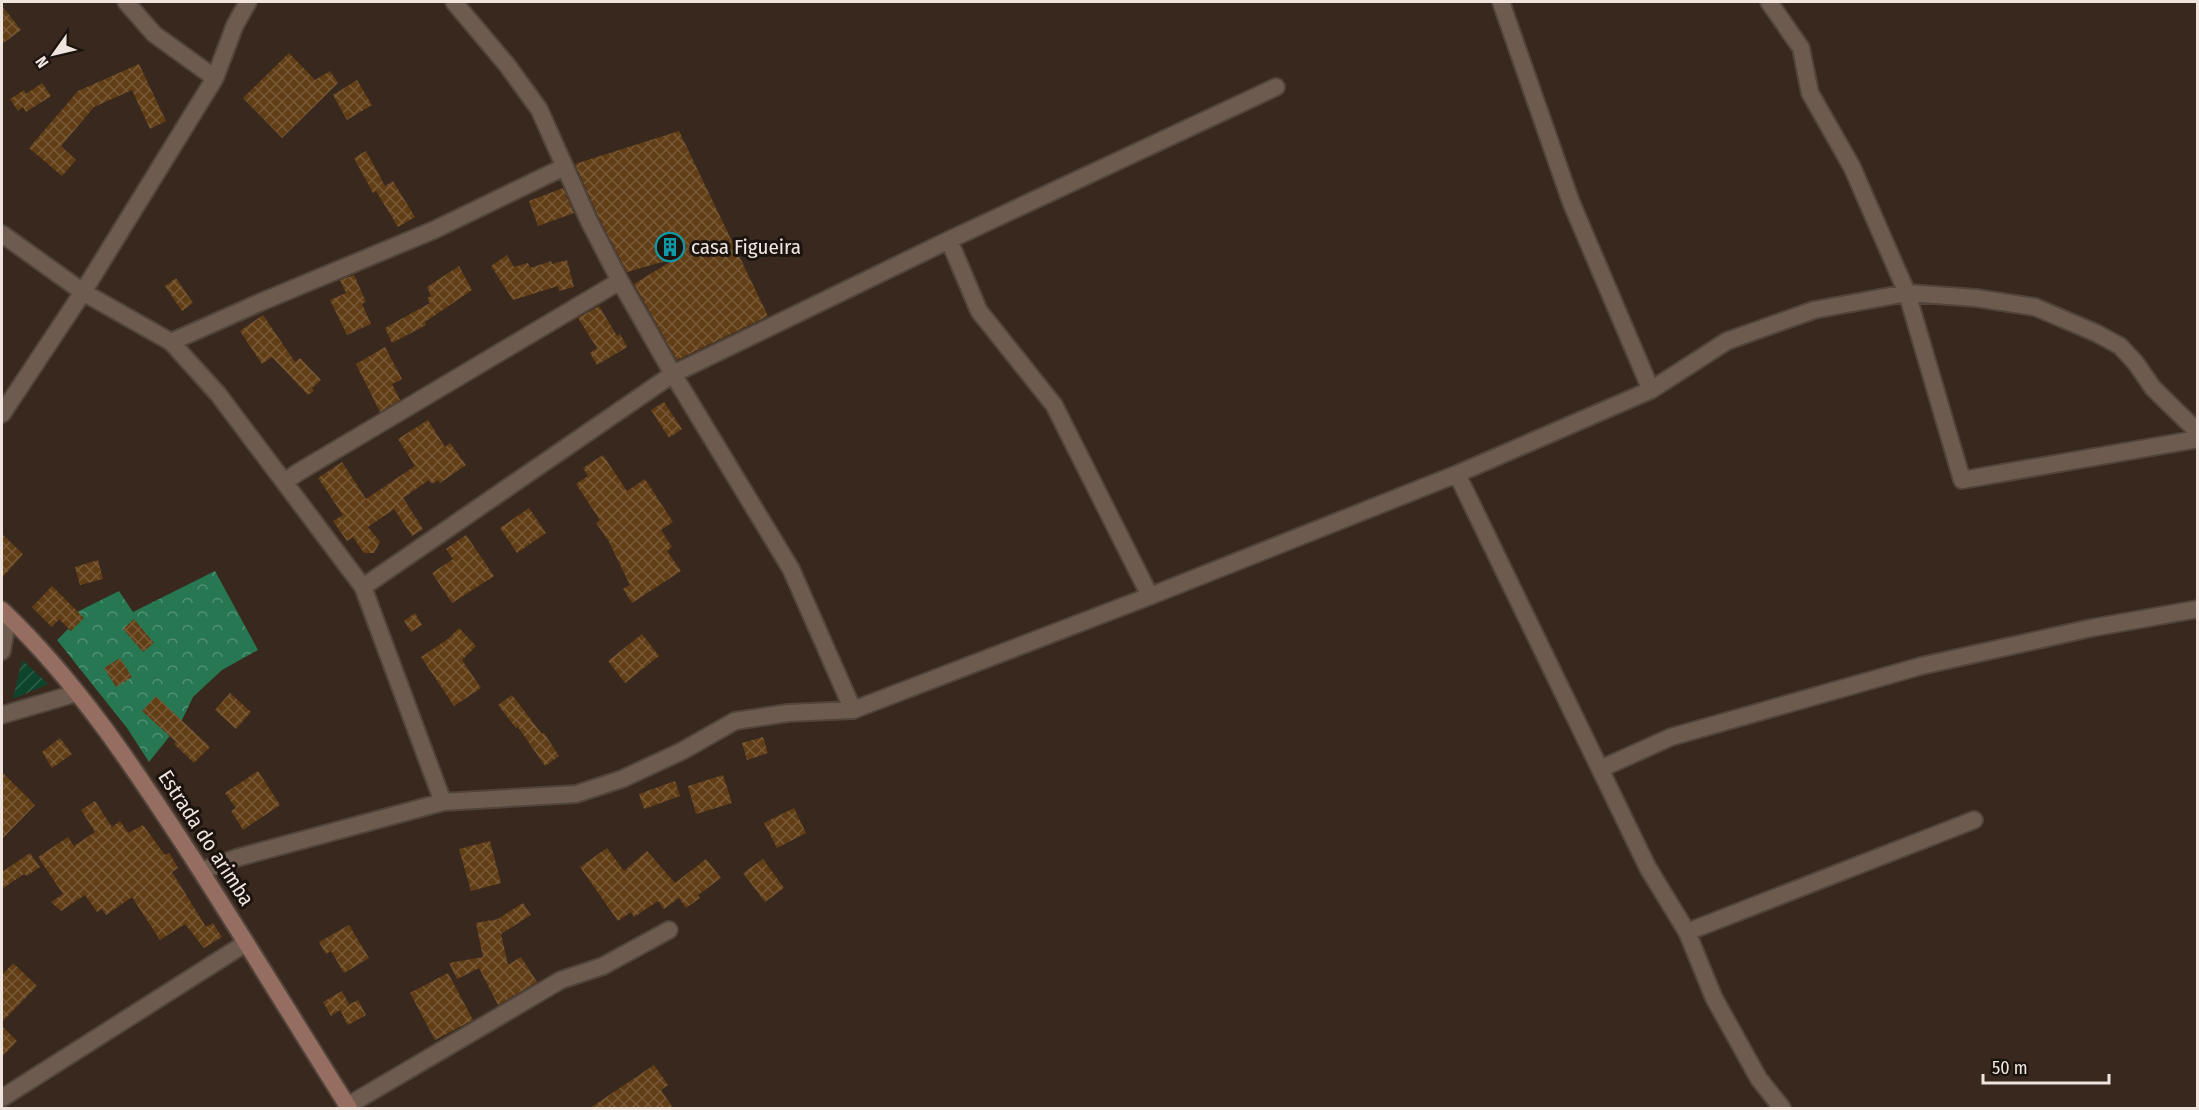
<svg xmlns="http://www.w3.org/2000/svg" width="2199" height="1110" viewBox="0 0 2199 1110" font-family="'Fira Sans Condensed',sans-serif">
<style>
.forest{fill:url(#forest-crowns)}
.garden{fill:url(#garden-furrows)}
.building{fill:url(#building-cross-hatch)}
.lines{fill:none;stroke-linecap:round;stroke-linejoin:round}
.minor-casing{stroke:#51443b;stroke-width:20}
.secondary-casing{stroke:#51443b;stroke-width:20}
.minor{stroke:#6e5b4f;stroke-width:16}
.secondary{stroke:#956d61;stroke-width:16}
.labels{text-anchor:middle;stroke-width:6;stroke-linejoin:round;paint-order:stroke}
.poi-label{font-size:21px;fill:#f0e5de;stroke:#1a130e;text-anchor:start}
.street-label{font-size:21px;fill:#f0e5de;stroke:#1a130e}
</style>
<defs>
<pattern id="forest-crowns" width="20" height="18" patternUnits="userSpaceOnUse" patternTransform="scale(1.5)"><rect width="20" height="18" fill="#267752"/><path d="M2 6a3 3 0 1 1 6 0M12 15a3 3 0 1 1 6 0" fill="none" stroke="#509173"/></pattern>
<pattern id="garden-furrows" width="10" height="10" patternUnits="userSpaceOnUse" patternTransform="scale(1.5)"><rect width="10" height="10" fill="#0c442c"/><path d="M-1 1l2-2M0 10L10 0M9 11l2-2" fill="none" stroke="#305f4a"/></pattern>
<pattern id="building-cross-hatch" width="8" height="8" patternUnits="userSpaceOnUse" patternTransform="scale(1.5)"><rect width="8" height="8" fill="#623e17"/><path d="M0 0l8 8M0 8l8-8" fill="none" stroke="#795a38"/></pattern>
</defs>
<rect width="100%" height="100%" fill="#39281d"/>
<path class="forest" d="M215,571L258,650L222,670L193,697L181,722L149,762L127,728L57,640L68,629L71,631L77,612L119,591L133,612Z"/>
<path class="garden" d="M22,660L48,684L13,699Z"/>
<path class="building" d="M2,6L21,30L2,44Z
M289,53L315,80L330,71L338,83L282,138L243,98Z
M139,64L166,121L150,129L132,90L94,107L61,146L76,160L62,176L29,148L78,91Z
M357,80L372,105L347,120L333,95Z
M42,83L51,96L26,112L23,107L18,111L10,99L24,90L26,94Z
M679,131L768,316L677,360L634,284L670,262L669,260L627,272L598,216L575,164Z
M366,151L385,186L393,181L415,217L398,227L376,191L373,193L354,158Z
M563,188L574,213L538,226L529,201Z
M507,255L514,267L528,263L530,268L551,261L552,264L567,260L574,287L559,291L558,286L513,300L491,266Z
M459,266L472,290L425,322L426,325L392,343L385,328L430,303L427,298L431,296L427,287Z
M354,275L366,302L362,304L371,324L347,335L330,300L346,293L340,280Z
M176,278L193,303L182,311L165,286Z
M599,306L617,336L620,334L627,347L597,365L590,353L597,348L578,318Z
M263,315L295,362L300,358L321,380L312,388L314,391L308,395L272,357L262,364L240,331Z
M385,347L402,379L392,384L400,400L380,412L356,364Z
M664,402L682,429L669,438L651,410Z
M428,420L445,447L450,443L466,465L440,483L438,480L432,484L429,480L403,498L423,529L412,536L394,509L368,527L380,542L374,553H364L353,537L347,541L333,521L343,515L318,478L342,462L366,499L415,466L398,439Z
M603,455L627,491L645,479L673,522L661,530L672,547L667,551L681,571L632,603L623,589L630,585L608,540L596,523L600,520L576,484L588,476L583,468Z
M529,508L546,533L517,553L500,528Z
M2,534L23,554L2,578Z
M466,535L494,576L452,603L432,573L453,559L446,549Z
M98,560L103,579L80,585L75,567Z
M52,586L84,618L71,631L59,619L52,627L32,607Z
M415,613L422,625L411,632L404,621Z
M134,619L154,643L143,652L123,629Z
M459,628L476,646L462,660L481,688L454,706L421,657L448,639Z
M642,634L659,656L625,683L608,661Z
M120,658L132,677L116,687L104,668Z
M230,693L251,712L236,729L215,710Z
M512,695L542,734L544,733L559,756L545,766L518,727L516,728L498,705Z
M156,696L210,747L194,763L174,744L176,742L142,711Z
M763,737L768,753L747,760L742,743Z
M60,738L72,754L52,768L42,752Z
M258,771L280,805L243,830L231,811L236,808L225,793Z
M2,772L35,805L2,839Z
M723,775L732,803L696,814L688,786Z
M675,781L680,796L644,809L639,794Z
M95,801L112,827L120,821L128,833L143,825L165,855L169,853L178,868L172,872L206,927L213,923L222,937L204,948L185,924L160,940L132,897L106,915L102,909L97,912L85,895L61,911L51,902L63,894L38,857L68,837L74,846L95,832L81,810Z
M794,808L806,833L777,848L764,823Z
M490,841L501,883L471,891L459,849Z
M607,848L624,871L647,851L675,883L706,859L721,878L698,895L700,898L686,908L679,898L664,909L658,901L634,917L631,912L618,921L580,867Z
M30,853L40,867L27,876L24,874L2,889V872Z
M763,859L784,888L765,902L743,873Z
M523,903L531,915L501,934L508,965L521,957L537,982L498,1005L479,968L457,979L449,963L483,957L476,923L498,919Z
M349,925L369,958L344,973L331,951L326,954L319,942Z
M13,963L37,986L2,1022V975Z
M448,973L473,1020L435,1040L410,993Z
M342,991L349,1004L345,1007L358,1000L366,1015L348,1025L340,1010L331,1016L323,1002Z
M2,1026L17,1041L2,1057Z
M654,1065L668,1085L661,1090L673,1108H590Z"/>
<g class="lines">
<g class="minor-casing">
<path id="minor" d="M126,2L154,34L215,78
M454,2L507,65L539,109L589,221L620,281L673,374L791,569L853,710
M1501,2L1571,202L1651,390
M1769,2L1801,48L1810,93L1852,167L1907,293L1962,480L2198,439
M2,234L83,292L171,342L218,394L363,587L443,802
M949,240L979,311L1054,405L1150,596
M171,342L261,302L434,230L564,167
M2,414L83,292L215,78L235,25L248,2
M2198,432L2153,388L2135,362L2120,346L2096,333L2035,307L1976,298L1907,293L1814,310L1727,341L1651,390L1457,474L1600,769L1671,737L1921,666L2091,628L2198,609
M285,482L297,473L620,281
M363,587L673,374L949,240L1276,87
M2,651L8,616
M2,715L77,693
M1600,769L1648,868L1687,932
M201,871L236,858L443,802L576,794L622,779L682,751L735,721L788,713L853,710L1150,596L1457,474
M2,1098L246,943
M347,1106L561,980L603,966L669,930
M1782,1108L1759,1079L1714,998L1687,932L1974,820"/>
</g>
<g class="secondary-casing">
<path id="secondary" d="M2,610C77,681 134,768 190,854C244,938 296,1024 349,1108"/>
</g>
<use href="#minor" class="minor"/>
<use href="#secondary" class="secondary"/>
</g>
<defs>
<g id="building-ring" transform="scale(1.5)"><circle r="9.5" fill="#1a130e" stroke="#0f9aa8" stroke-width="1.5"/><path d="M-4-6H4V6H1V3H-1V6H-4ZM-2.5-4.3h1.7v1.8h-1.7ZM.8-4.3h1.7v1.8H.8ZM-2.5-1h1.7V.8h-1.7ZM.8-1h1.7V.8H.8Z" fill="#0f9aa8"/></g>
</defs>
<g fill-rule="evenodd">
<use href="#building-ring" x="670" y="247"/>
</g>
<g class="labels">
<g class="poi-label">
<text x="691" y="254">casa Figueira</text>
</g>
<g class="street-label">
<text transform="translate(206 838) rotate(57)" y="7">Estrada do arimba</text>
</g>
</g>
<rect width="2199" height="1110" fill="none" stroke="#f0e5de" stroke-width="6"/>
<g transform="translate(54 54) rotate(236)" stroke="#1a130e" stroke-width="4.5" paint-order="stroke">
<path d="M0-4.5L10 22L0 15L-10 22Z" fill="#f0e5de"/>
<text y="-9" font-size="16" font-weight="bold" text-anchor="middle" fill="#f0e5de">N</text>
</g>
<path d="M1983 1074v9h126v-9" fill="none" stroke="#f0e5de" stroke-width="3"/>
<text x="1992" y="1074" font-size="18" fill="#f0e5de" stroke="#1a130e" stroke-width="4.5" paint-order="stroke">50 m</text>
</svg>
